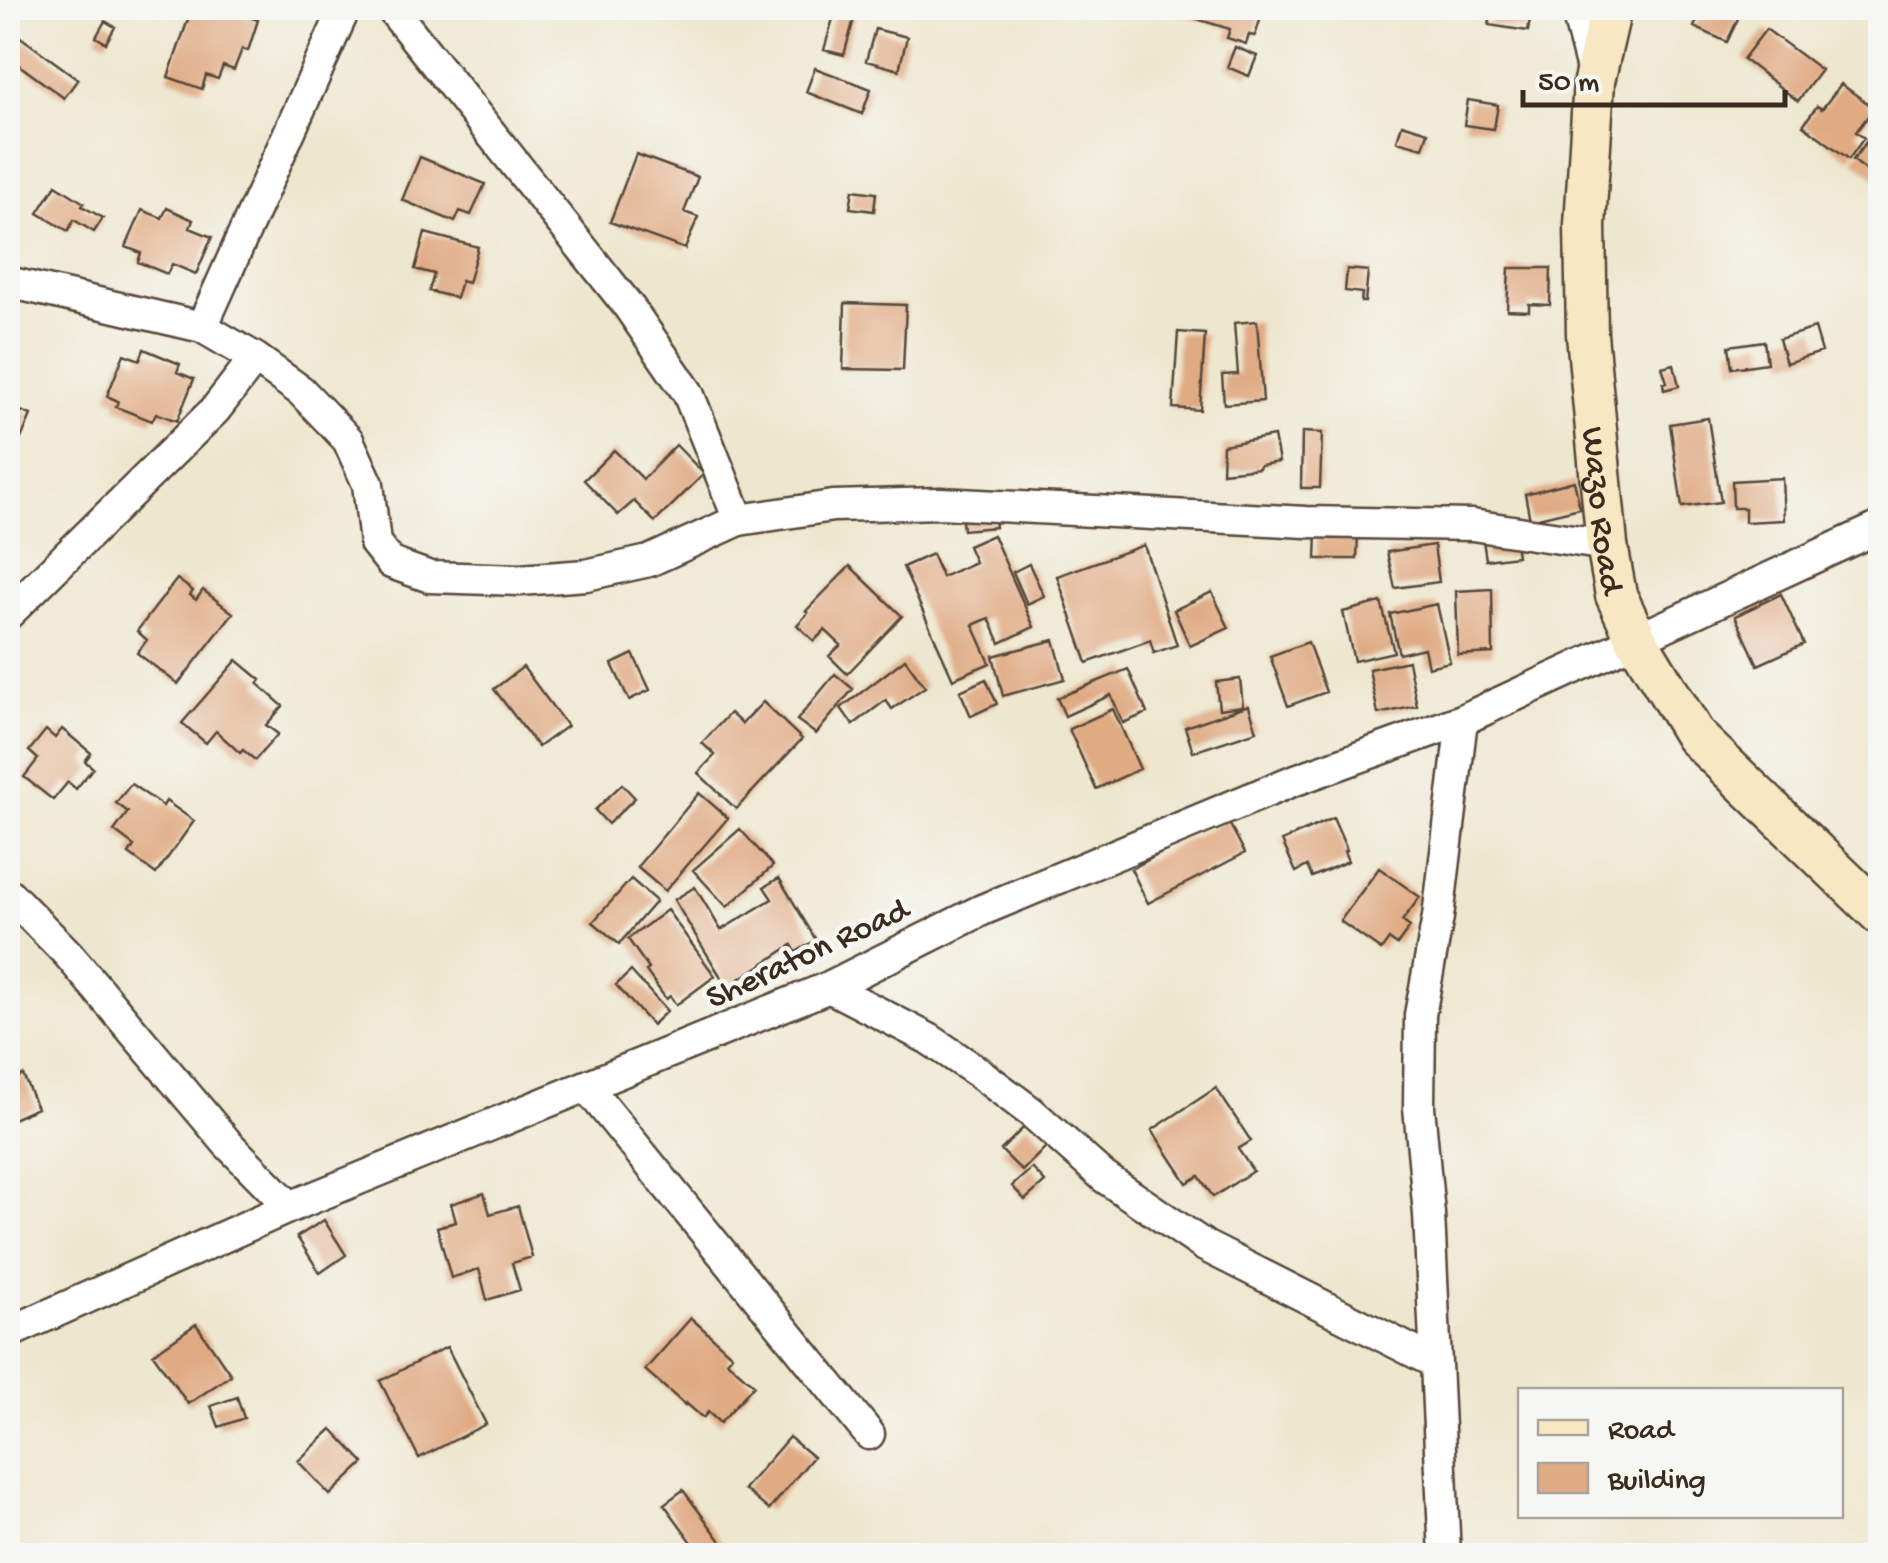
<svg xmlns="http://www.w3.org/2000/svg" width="1888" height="1563" viewBox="0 0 1888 1563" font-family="'Gochi Hand',sans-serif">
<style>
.building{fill:#e0aa83}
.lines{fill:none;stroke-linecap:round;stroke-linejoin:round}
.street-casing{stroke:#564639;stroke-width:35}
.secondary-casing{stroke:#564639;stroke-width:45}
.street{stroke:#fff;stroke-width:30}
.secondary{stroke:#f7e8c3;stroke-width:40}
.labels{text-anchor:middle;stroke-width:9;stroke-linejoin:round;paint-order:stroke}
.street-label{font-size:35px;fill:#3b2a1e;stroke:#f6f6f2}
</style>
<rect width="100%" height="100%" fill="#f6f6f2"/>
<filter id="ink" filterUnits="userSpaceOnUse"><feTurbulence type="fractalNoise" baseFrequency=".01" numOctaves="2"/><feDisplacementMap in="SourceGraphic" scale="20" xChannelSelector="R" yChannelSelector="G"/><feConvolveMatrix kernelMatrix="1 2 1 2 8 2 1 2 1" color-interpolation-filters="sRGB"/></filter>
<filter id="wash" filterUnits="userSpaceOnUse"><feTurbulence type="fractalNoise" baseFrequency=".0048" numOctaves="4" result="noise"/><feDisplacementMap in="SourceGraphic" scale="40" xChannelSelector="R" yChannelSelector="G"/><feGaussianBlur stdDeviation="2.25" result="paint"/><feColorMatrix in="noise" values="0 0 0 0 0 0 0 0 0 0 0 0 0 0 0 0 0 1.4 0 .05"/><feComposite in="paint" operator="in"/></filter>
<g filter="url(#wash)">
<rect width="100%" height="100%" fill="#eee7cf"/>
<g id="blocks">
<path class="building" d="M192,8H209L221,12L222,8L258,20L248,51L242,49L234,70L223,66L218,79L206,75L202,89L168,77Z
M836,8H857L844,55L824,50Z
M1171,8H1264L1255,36L1249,35L1246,44L1227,38L1230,29L1170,11Z
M1492,8H1532L1528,31L1489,25Z
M1703,8H1743L1727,42L1694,27Z
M105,21L115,27L106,43L96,37Z
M875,29L907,37L899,70L866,61Z
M1766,29L1821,70L1798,101L1743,59Z
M19,36L78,79L64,98L8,57V52Z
M1235,47L1257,56L1249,76L1227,67Z
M815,68L871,89L862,114L806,92Z
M1841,84L1874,108L1856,132L1864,138L1849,159L1803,125L1817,106L1822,109Z
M1468,100L1498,105L1494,129L1464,125Z
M1880,123V181L1853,160Z
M1402,124L1428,132L1423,148L1397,141Z
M636,154L698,177L684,212L698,217L685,249L610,222Z
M420,157L485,184L471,215L460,211L455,222L402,200Z
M56,185L84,203L82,206L103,218L94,232L74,220L68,231L38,213Z
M853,190L876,193L874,211L850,208Z
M167,208L193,220L190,228L212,237L196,274L172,264L167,274L138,262L141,253L126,247L142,210L162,218Z
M425,233L478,247L468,283L461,281L456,298L429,291L434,274L415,269Z
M1509,268H1551L1550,305L1529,304V311L1507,310Z
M1347,269L1368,271L1365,302H1361L1362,293L1345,291Z
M845,303L906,305L903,370L843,369Z
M1257,321L1263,401L1224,404L1222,375L1238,374L1234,323Z
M1815,328L1822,352L1786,363L1779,339Z
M1178,332L1205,334L1200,410L1173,408Z
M1764,341L1767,363L1732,368L1729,346Z
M144,349L180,364L177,372L194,379L177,421L156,413L152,421L116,407L118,401L107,396L124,354L140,360Z
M1674,364L1679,386L1664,390L1663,383L1667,382L1662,367Z
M8,406L31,415L17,448L8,444Z
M1708,418L1721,502L1682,507L1670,424Z
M1302,432L1322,433L1320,488H1301Z
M1274,436L1279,462L1260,465L1259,468L1222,472L1223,445Z
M676,445L704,474L655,522L634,501L618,515L584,480L614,450L643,479Z
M1782,478L1784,520L1745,522V508H1733L1732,481Z
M1574,481L1580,508L1530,520L1525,494Z
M993,508L995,527L963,530L961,512Z
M1317,533H1358L1357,559H1316Z
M993,535L1034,627L1000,643L989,618L973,625L990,663L953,679L903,567L932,554L942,577L975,562L968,546Z
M1514,536L1517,556L1486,560L1483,540Z
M1144,545L1177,645L1154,653L1150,640L1087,663L1057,576Z
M1434,545L1439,582L1395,588L1387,552Z
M1029,564L1044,596L1027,604L1013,572Z
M850,566L902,616L847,674L829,656L841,645L825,630L814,641L797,625L808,613L806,611Z
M177,579L193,591L190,595L196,600L203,590L233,613L178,684L137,653L147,640L137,631Z
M1492,589L1493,653L1458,655L1456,591Z
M1212,592L1229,628L1190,646L1174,610Z
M1781,594L1804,644L1758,665L1735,616Z
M1381,602L1394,652L1354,661L1343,612Z
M1437,604L1450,662L1428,667L1424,648L1399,654L1390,614Z
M1054,640L1065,679L1003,696L993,656Z
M1308,642L1326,692L1288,706L1270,656Z
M633,654L650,690L629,700L612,664Z
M905,659L925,687L892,709L886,700L853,725L841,708Z
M237,660L261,680L258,684L283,706L266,725L278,734L255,760L243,750L240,753L216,731L206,743L182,723Z
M1408,661L1417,706L1378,714L1369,669Z
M523,667L567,726L538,747L494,689Z
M1128,669L1147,713L1123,723L1111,695L1065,716L1057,698Z
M835,674L853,689L816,734L797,720Z
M986,679L997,704L971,716L960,691Z
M1240,679L1243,706L1219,709L1216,682Z
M763,702L802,739L736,809L698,773L715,755L702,743L730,713L742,724Z
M1246,706H1249L1257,731L1193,752L1185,727Z
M1113,709L1140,769L1096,789L1069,729Z
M62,729L91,753L85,761L93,768L76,789L68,782L53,800L24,777L38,759L29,751L46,730L55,738Z
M131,784L163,806L166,801L194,821L156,874L129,854L134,846L114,831L128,812L116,803Z
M622,784L635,798L608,824L595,810Z
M699,793L728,818L665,891L637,867Z
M1333,818L1347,850L1344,851L1348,861L1312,877L1307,866L1296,872L1282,841Z
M1227,819L1245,853L1148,903L1131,869Z
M740,829L773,866L727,907L693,870Z
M1379,868L1420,897L1402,921L1410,927L1397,945L1389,939L1381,950L1340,921Z
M779,878L816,940L796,952L792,945L727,987L674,900L695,887L721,930L772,899L764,887Z
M631,879L656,901L619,944L593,922Z
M667,910L715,976L676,1005L670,996L666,999L646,971L649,969L628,939Z
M631,971L667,1011L652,1025L616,985Z
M23,1075L37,1108L8,1121V1082Z
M1216,1088L1251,1141L1238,1149L1253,1171L1213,1197L1199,1176L1187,1183L1152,1130Z
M1027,1124L1048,1145L1022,1171L1001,1150Z
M1032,1168L1045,1182L1025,1200L1012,1186Z
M484,1193L490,1214L518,1206L532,1257L512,1263L520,1290L487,1300L479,1269L451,1278L437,1227L456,1222L451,1204Z
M324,1220L346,1255L320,1273L297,1237Z
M691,1318L732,1355L727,1361L754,1385L720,1423L708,1412L703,1418L686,1403L685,1405L645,1370Z
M196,1324L231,1375L188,1404L153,1354Z
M447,1347L486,1424L419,1458L380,1381Z
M237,1397L244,1418L219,1427L211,1406Z
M332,1429L364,1463L330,1495L298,1461Z
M789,1437L813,1457L769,1510L744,1489Z
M683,1490L732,1556H702L664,1504Z"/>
</g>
</g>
<g filter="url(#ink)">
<use href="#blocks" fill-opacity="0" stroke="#564639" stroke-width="2.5"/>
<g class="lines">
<g class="street-casing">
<path id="street" d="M391,8L629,307L688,393L739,520
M1576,8L1594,77
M8,282L202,327L255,358L301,391L348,440L368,484L375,543L391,563L430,577L520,580L586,575L649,561L739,520L833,506L940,503L1306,522L1472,525L1607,545
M202,327L345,8
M8,614L215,410L255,358
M8,893L68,954L228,1144L290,1207
M829,987L929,1039L978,1072L1031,1112L1104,1177L1205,1246L1436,1363
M587,1087L869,1434
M8,1333L290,1207L829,987L982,910L1290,782L1462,720L1880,527
M1445,1556L1429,1214L1419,1107L1420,1015L1438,917L1462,720"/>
</g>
<g class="secondary-casing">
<g id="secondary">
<path id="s1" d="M1611,8L1594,81L1585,225L1587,335L1607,545L1616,595L1637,640L1695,736L1880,914"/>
</g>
</g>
<use href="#street" class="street"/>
<use href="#secondary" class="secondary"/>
</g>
</g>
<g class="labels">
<g class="street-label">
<text dy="12" stroke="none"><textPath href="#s1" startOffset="505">Wazo Road</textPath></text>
<text transform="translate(806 951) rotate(-25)" y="12">Sheraton Road</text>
</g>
</g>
<rect width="1888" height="1563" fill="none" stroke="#f6f6f2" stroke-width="40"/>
<rect x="1518" y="1388" width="325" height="130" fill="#f6f6f2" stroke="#aba49d" stroke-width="2.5"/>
<rect x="1538" y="1420" width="50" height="15" fill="#f7e8c3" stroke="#aba49d" stroke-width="2.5"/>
<text x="1608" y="1438" font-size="30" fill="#3b2a1e">Road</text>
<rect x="1538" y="1463" width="50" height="30" fill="#e0aa83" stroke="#aba49d" stroke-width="2.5"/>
<text x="1608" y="1488" font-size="30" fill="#3b2a1e">Building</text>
<path d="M1523 90v15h262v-15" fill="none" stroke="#3b2a1e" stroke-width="5"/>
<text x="1538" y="90" font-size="30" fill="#3b2a1e" stroke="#f6f6f2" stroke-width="8" paint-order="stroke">50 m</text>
</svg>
